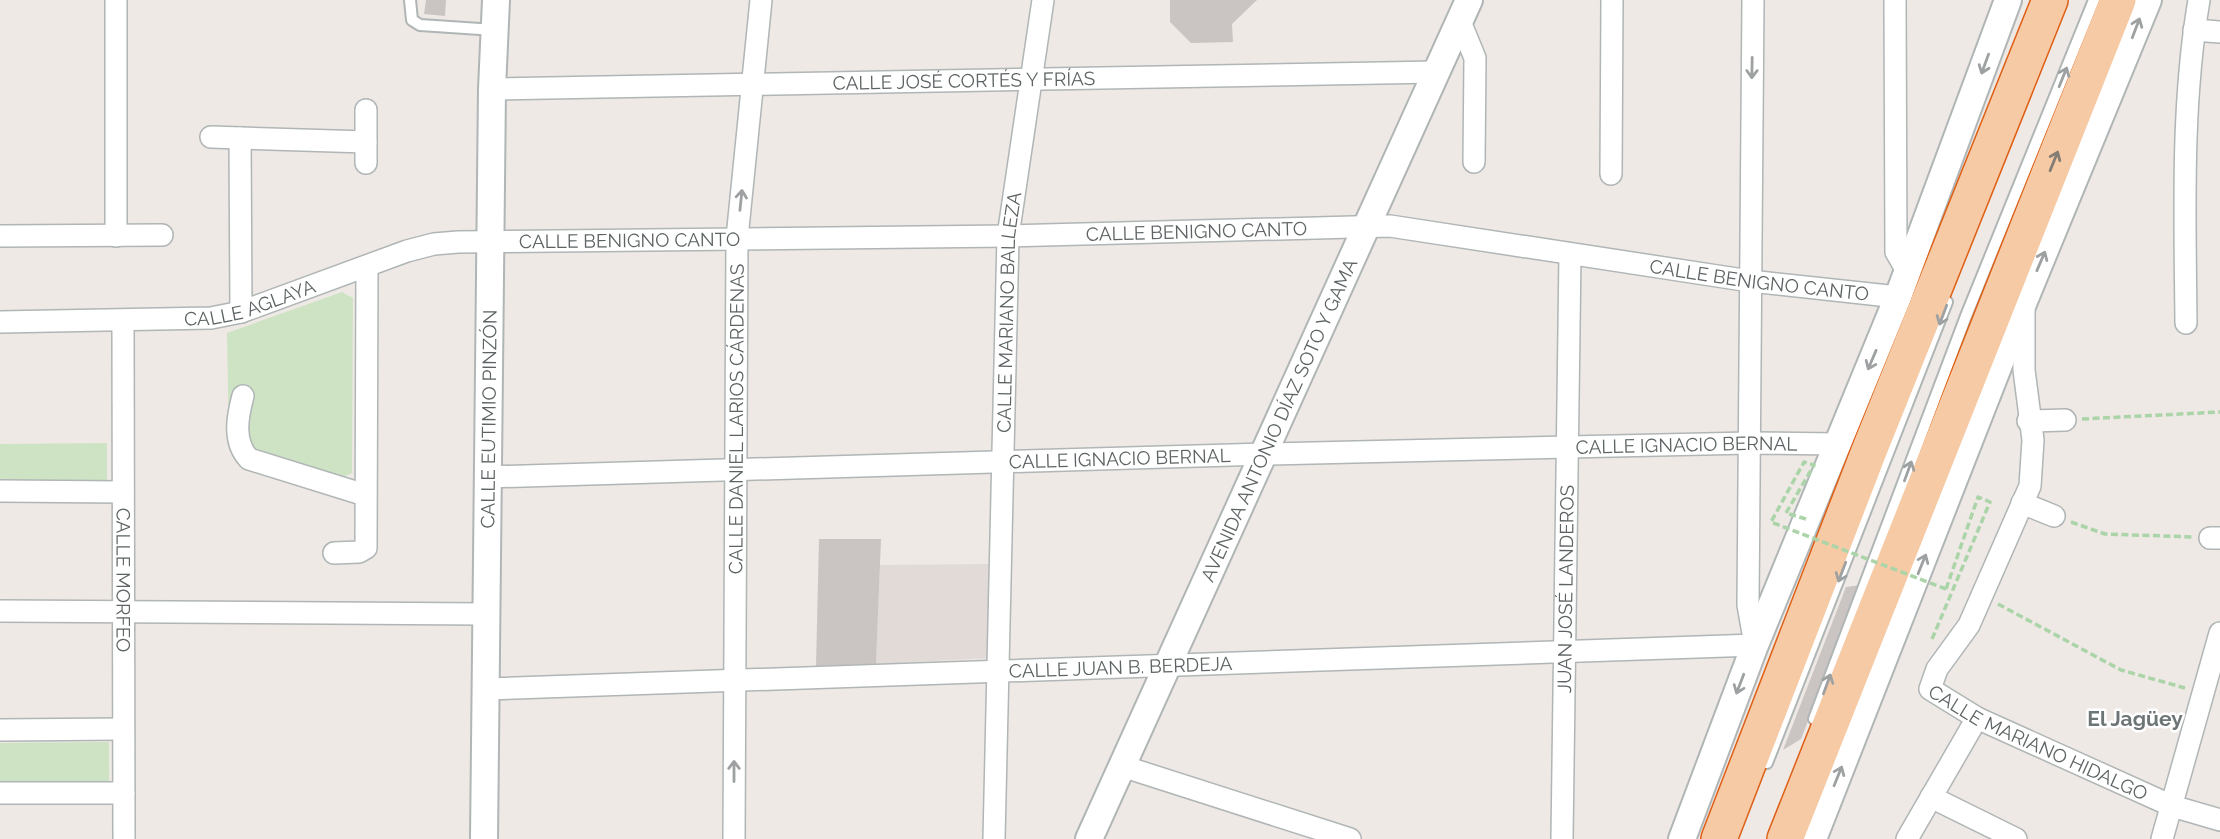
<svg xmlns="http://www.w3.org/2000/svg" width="2220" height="839" viewBox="0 0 2220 839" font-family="Raleway,sans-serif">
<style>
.education{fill:#e1dad7}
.green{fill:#cee3c4}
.building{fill:#cac4c2}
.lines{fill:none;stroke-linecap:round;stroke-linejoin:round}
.service-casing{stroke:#b0b5b6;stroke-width:14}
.minor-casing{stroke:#b0b5b6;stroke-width:24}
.tertiary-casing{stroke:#b0b5b6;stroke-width:30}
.trunk-casing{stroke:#de5f15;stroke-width:38}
.path{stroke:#abd4a8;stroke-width:3.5;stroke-dasharray:7 3.5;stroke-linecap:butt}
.service{stroke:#fff;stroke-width:10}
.minor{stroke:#fff;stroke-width:21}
.tertiary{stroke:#fff;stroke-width:26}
.trunk{stroke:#f6caa4;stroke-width:35}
.path-bridge{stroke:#abd4a8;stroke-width:3.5;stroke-dasharray:7 3.5;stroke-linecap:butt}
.oneway{stroke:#9ea1a2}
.oneway2{stroke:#837d74}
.labels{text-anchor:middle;stroke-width:5;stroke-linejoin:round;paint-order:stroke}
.street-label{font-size:19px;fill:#5d6364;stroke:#fff}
.neighbourhood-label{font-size:21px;font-weight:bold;fill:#6e7576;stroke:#fff}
</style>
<rect width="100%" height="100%" fill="#eee9e5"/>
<path class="education" d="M994,564L991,658L876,664L880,565Z"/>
<path class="green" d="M342,292L353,298L352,473L337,480L229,444L227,333Z
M107,443V481L0,482V444Z
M109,742V784L0,785V743Z"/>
<path class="building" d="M426,0H446L445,16L424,14Z
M1170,0H1257L1232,24L1233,42L1191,43L1170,22Z
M819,539H881L876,664L816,666Z
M1861,585L1801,739L1783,750L1846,587Z"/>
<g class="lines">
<g class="service-casing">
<path id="service" d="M410,0L412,20L420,25L495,30
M1814,719L1966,316L2094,0
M1767,763L1947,302"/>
</g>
<g class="minor-casing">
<g id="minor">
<path d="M116,0V236"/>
<path d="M1895,0L1896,252L1907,271"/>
<path d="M1459,19L1475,58L1474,162"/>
<path d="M2194,30L2220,32"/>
<path id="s1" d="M492,89L1436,72"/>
<path d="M366,110V163"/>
<path d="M211,137L366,142"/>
<path d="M240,138L241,312"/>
<path d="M1611,174L1612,0"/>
<path d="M0,236L162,235"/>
<path id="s2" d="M2024,310V370L2033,440L2030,486L1969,625L1937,669L1930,689L1977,718L2172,806L2220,820"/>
<path id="s3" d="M123,321L124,839"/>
<path id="s4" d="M0,322L211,318L241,312L407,251L434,244L458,242L1008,236L1390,226L1750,281L1898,297"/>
<path d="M2186,323C2185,216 2181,106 2199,0"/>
<path d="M243,396C237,418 233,442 249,459L365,495"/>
<path d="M2028,421L2065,420"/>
<path id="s5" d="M488,477L1265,454L1749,443L1837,444"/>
<path d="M0,491L123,492"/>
<path d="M2022,503L2054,516"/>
<path d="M2210,538H2220"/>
<path d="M334,553L359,552L366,548L367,267"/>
<path d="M0,611L486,614"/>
<path id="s6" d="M486,689L1755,645L1748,605L1753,0"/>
<path d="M0,730L123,729"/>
<path d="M1122,766L1350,839"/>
<path d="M0,793H124"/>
<path d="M1931,797L2016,839"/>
<path id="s7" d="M734,839L737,238L761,0"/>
<path id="s8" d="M994,839L1008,236L1043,0"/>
<path id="s9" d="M1562,839L1570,254"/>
<path d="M1907,839L1977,718"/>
<path d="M2162,839L2220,633"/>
</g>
</g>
<g class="tertiary-casing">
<g id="tertiary">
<path id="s10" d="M484,839L492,89L496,0"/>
<path id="s11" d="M1089,839L1469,0"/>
<path d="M1682,839L1755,645L1898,297L2008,0"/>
<path d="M1813,839L2024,301L2148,0"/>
</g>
</g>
<g class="trunk-casing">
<path id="trunk" d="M1719,839L1869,451L2050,0
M1785,839L2118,0"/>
</g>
<path class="path" d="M2082,419L2220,412
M2071,522L2105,534L2194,537
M1998,604L2121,670L2185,688
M1932,639L1990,502L1978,497L1946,589"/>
<use href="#service" class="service"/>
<use href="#minor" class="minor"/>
<use href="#tertiary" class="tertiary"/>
<use href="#trunk" class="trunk"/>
<path class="path-bridge" d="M1806,519L1786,513L1814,465L1804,462L1771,522L1946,589"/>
</g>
<defs><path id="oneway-shaft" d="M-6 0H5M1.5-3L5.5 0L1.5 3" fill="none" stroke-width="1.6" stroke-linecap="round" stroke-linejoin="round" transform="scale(1.75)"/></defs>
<g class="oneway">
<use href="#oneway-shaft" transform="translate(2136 28) rotate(-69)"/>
<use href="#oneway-shaft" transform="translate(1985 64) rotate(110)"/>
<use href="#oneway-shaft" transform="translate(1752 68) rotate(91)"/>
<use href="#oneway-shaft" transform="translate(2063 77) rotate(-68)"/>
<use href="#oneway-shaft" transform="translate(741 200) rotate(-84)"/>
<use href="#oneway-shaft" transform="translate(2041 261) rotate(-67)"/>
<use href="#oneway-shaft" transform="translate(1943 315) rotate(111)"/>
<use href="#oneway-shaft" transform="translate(1872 360) rotate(113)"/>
<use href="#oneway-shaft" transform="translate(1908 471) rotate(-70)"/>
<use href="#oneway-shaft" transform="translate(1922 564) rotate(-68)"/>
<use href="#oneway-shaft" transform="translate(1842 572) rotate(111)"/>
<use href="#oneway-shaft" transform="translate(1740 684) rotate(111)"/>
<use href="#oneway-shaft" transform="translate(1827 684) rotate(-70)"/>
<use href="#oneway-shaft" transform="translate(734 771) rotate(-90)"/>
<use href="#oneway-shaft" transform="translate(1838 776) rotate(-68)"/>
</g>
<use class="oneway2" href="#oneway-shaft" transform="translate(2054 161) rotate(-68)"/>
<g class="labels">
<g class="street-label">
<text dy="7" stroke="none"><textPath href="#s1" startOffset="472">CALLE JOSÉ CORTÉS Y FRÍAS</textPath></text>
<text dy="7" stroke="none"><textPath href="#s4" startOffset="1209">CALLE BENIGNO CANTO</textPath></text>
<text dy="7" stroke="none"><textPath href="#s4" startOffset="642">CALLE BENIGNO CANTO</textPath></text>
<text dy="7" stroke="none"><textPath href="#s4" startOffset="1776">CALLE BENIGNO CANTO</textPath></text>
<text dy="7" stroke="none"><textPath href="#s4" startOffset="252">CALLE AGLAYA</textPath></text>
<text dy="7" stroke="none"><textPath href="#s8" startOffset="527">CALLE MARIANO BALLEZA</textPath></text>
<text dy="7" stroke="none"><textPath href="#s10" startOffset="420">CALLE EUTIMIO PINZÓN</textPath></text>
<text dy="7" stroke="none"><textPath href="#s7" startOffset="420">CALLE DANIEL LARIOS CÁRDENAS</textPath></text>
<text dy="7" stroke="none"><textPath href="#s11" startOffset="460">AVENIDA ANTONIO DÍAZ SOTO Y GAMA</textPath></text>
<text dy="7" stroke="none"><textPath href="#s5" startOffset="1199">CALLE IGNACIO BERNAL</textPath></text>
<text dy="7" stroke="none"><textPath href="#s5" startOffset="632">CALLE IGNACIO BERNAL</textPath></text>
<text dy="7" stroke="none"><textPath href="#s3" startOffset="259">CALLE MORFEO</textPath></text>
<text dy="7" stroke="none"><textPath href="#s9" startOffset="250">JUAN JOSÉ LANDEROS</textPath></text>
<text dy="7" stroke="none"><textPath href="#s6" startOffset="635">CALLE JUAN B. BERDEJA</textPath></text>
<text dy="7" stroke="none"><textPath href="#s2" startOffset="525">CALLE MARIANO HIDALGO</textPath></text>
</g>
<g class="neighbourhood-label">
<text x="2135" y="726">El Jagüey</text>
</g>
</g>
</svg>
